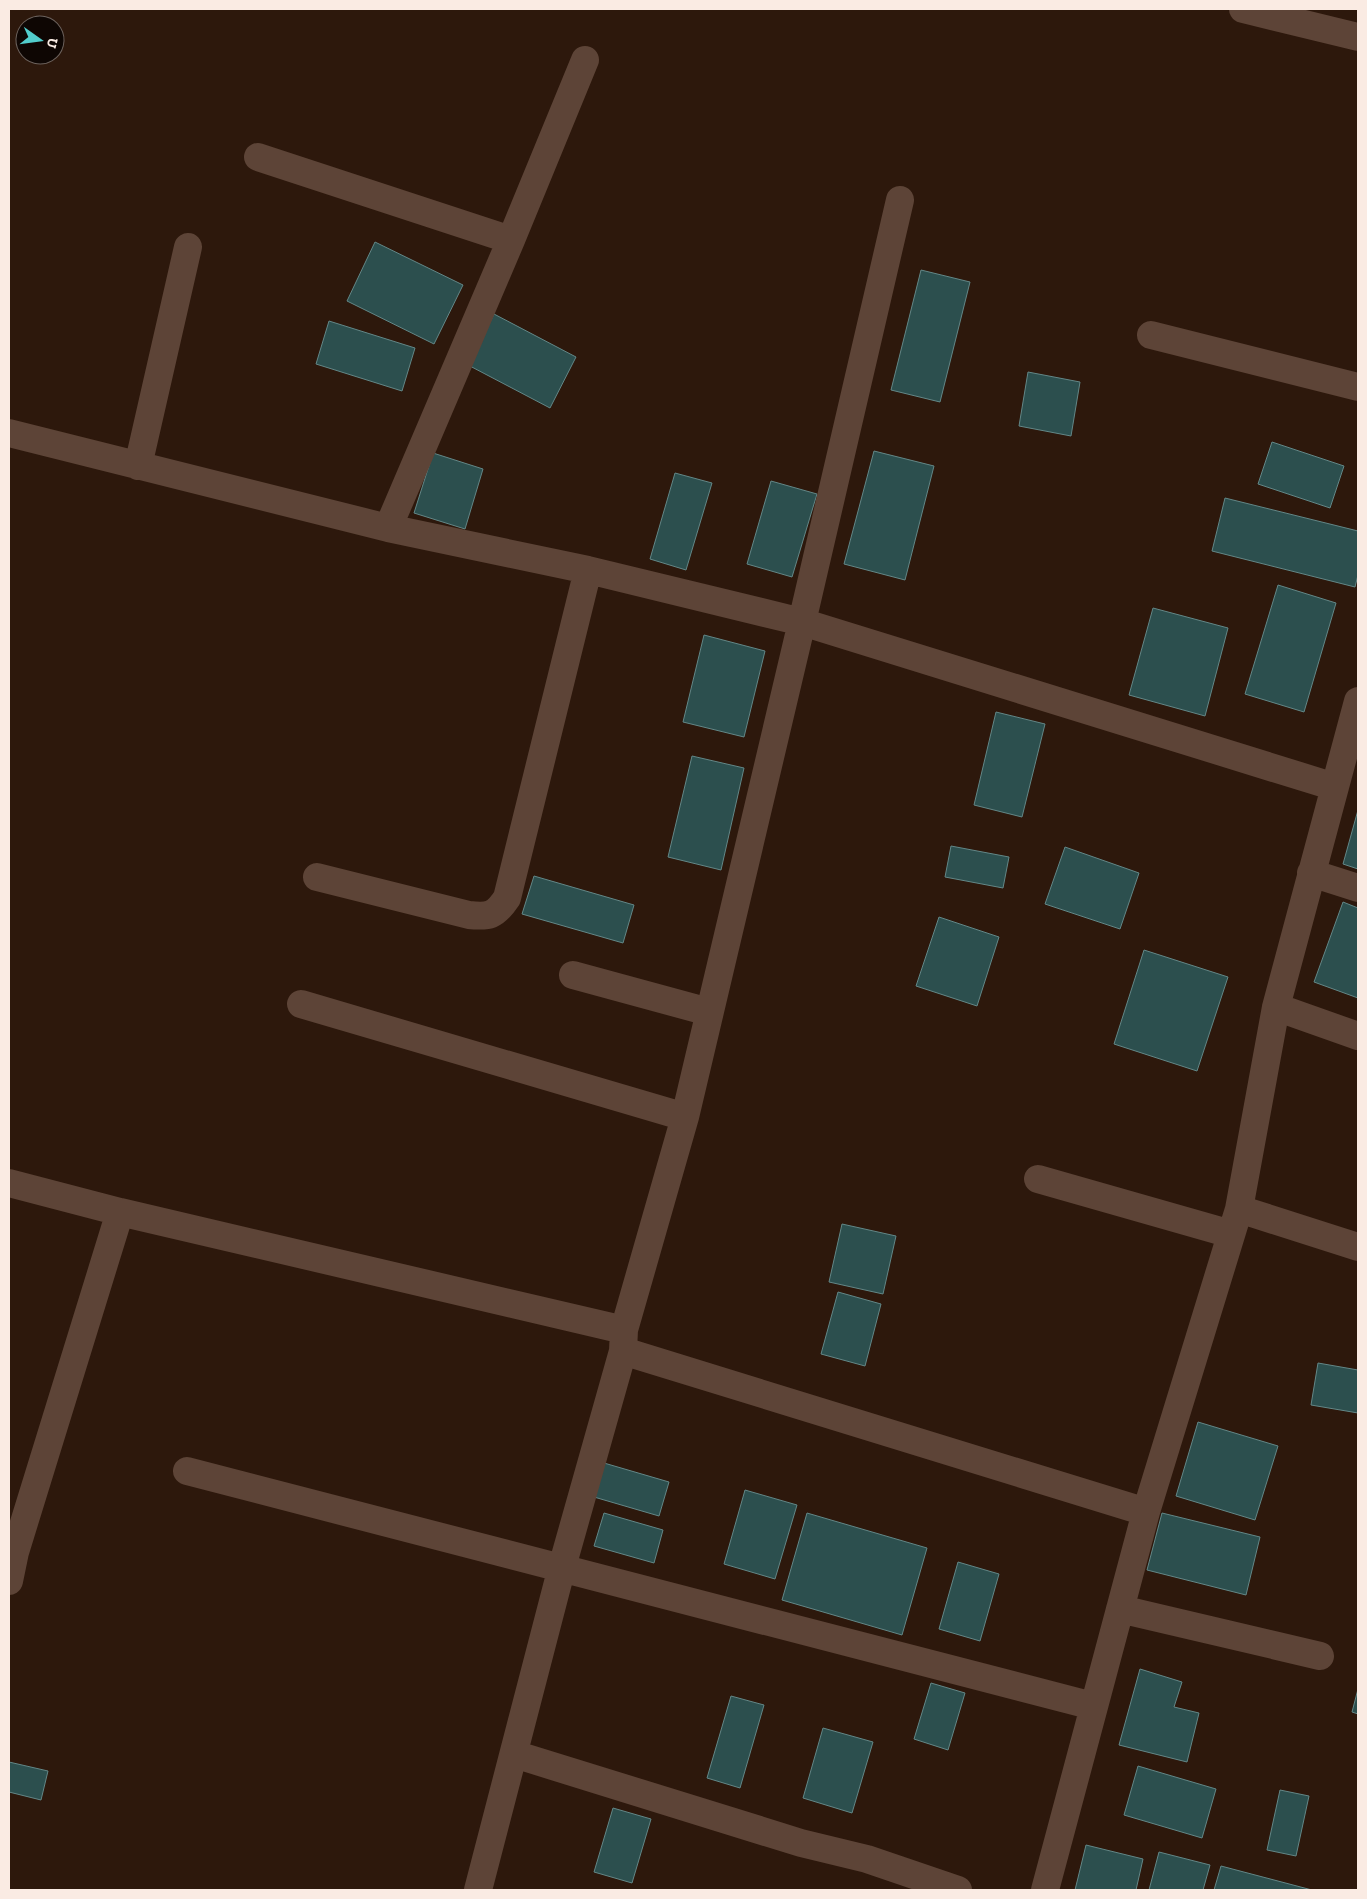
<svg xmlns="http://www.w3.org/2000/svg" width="1367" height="1899" viewBox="0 0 1367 1899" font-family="'Zilla Slab',serif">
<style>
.building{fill:#2c4f4e;stroke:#638787}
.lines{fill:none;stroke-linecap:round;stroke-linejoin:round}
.minor{stroke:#5d4437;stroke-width:28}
</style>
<rect width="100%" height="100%" fill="#2d180c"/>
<path class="building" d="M375,242L463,285L434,344L347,301Z
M921,270L970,282L940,402L891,390Z
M494,314L576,357L550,408L468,365Z
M329,321L415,348L402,391L316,364Z
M1028,372L1080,382L1071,436L1019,426Z
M1272,442L1344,466L1330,508L1258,484Z
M874,451L934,466L905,580L844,564Z
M433,453L483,469L465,529L414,513Z
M675,473L712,483L686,570L650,559Z
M771,481L817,494L792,577L747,564Z
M1225,498L1358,531V575L1355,587L1212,551Z
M1278,585L1336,603L1304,712L1245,694Z
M1153,608L1228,628L1205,716L1129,695Z
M704,635L765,651L744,737L683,722Z
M996,712L1045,724L1022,817L974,805Z
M692,756L744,768L721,870L668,857Z
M1358,810V869L1343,864Z
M951,846L1009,857L1003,888L945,877Z
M1065,847L1139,873L1120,929L1045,904Z
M534,876L634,905L623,943L522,914Z
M1343,902L1358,908V998L1314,982Z
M939,917L999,937L977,1006L916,986Z
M1144,950L1228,977L1197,1071L1114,1044Z
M842,1224L896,1236L883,1294L829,1282Z
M838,1292L881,1304L865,1366L821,1354Z
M1318,1363L1358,1370V1413L1311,1405Z
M1198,1422L1278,1446L1255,1520L1176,1496Z
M604,1463L669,1482L659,1516L594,1497Z
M745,1490L797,1505L775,1579L724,1564Z
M604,1513L663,1530L654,1563L594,1546Z
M807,1513L927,1548L902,1635L782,1600Z
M1162,1513L1260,1537L1246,1595L1147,1570Z
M958,1562L999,1574L980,1641L939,1629Z
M1140,1669L1182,1682L1174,1707L1199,1713L1187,1762L1119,1745Z
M931,1683L965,1693L948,1750L914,1739Z
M1358,1689V1714L1352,1712Z
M731,1696L764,1705L740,1788L707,1778Z
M823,1728L873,1742L852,1813L803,1798Z
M9,1762L48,1771L41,1800L9,1792Z
M1138,1766L1216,1789L1202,1838L1124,1815Z
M1280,1790L1309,1796L1296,1856L1267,1850Z
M613,1808L651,1819L632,1883L594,1872Z
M1086,1845L1143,1859L1136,1890H1075Z
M1159,1852L1210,1865L1203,1890H1149Z
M1221,1866L1312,1890H1214Z"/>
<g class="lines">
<path class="minor" d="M1243,9L1358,37
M258,157L511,240
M1151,335L1358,387
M9,433L388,528L588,570L802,622L1335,787
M138,466L188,247
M388,528L511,240L585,60
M1311,873L1358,888
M317,877L469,915C489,917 495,916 507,898L588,570
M573,975L709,1012
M301,1004L685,1117
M1276,1007L1358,1036
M1038,1179L1231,1234
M9,1183L120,1212L624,1330
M1239,1209L1358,1247
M623,1351L1146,1512
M187,1471L1093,1706
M9,1581L15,1552L120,1212
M1120,1609L1320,1656
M514,1754L801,1843L867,1859L958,1890
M478,1890L562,1567L623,1351L624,1330L685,1117L802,622L900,200
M1045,1890L1146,1512L1239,1209L1276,1007L1358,701"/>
</g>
<rect width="1367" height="1899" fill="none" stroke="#faebe3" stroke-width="20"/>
<g transform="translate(40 40) rotate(104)"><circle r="24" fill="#0e0603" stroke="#6c625d"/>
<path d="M0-4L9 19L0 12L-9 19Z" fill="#52cdcc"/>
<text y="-8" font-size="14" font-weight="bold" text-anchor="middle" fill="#faebe3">U</text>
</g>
</svg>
